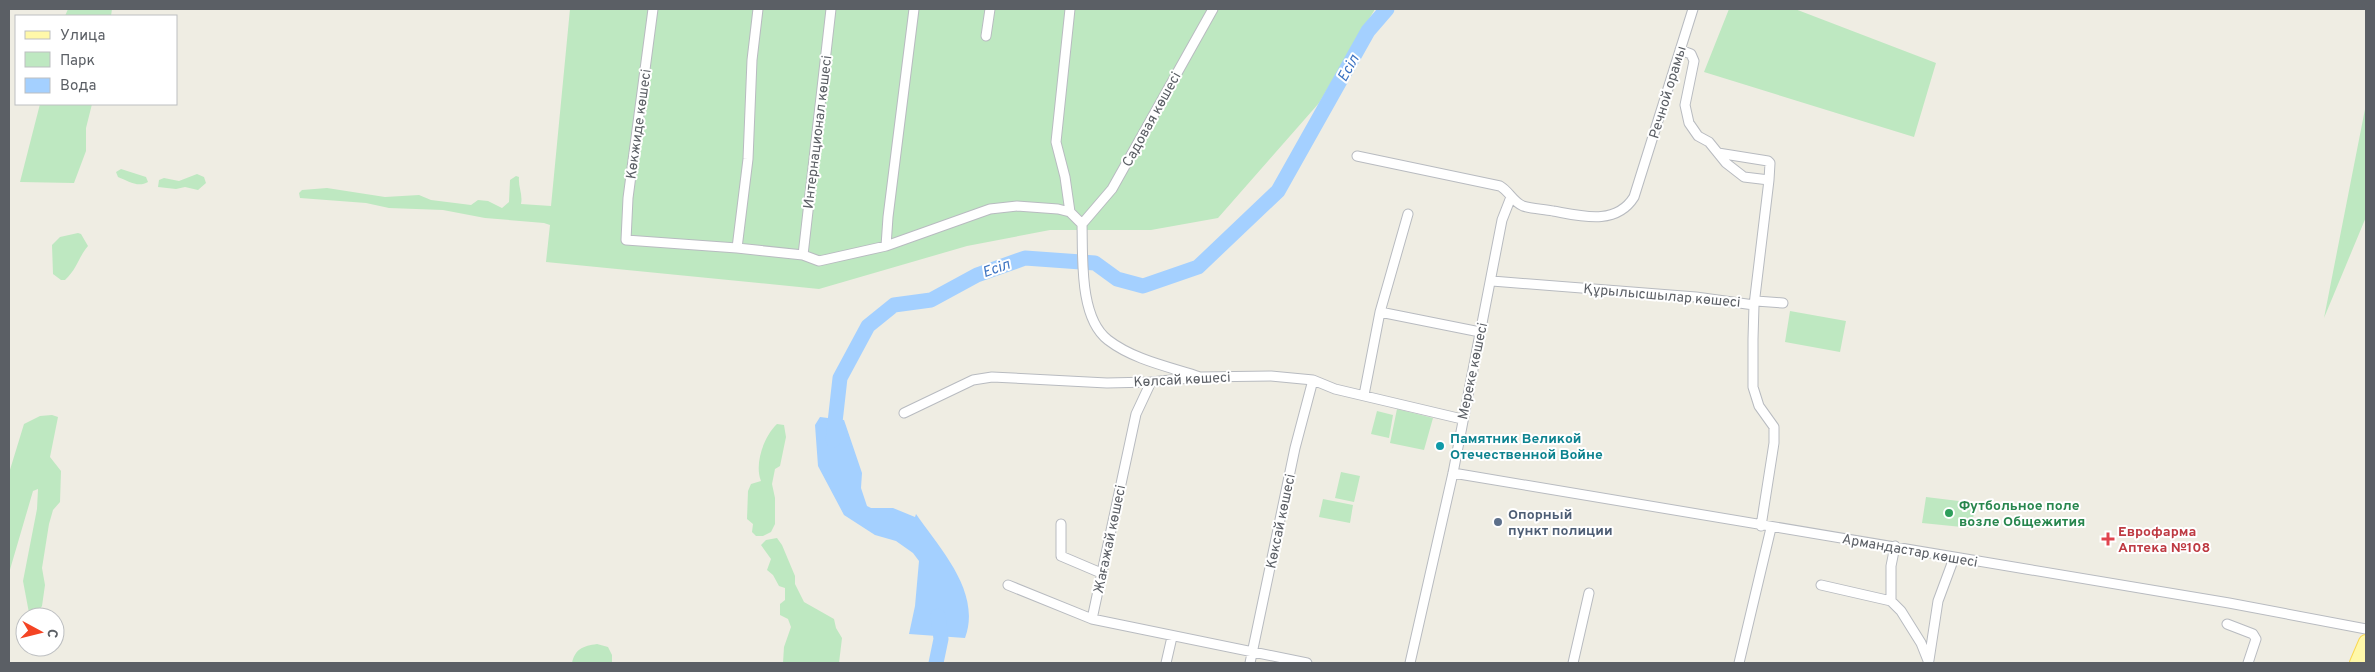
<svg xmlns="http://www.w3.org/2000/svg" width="2375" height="672" viewBox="0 0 2375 672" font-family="Overpass,sans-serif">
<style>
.green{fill:#bee8c1}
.water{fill:#a4d0ff}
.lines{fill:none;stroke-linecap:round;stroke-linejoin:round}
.river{stroke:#a4d0ff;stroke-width:15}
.minor-casing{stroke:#b8bbc0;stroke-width:11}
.primary-casing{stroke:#fad851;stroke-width:16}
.minor{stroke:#fff;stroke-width:9}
.primary{stroke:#fff8a9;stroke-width:14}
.culture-dot{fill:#0f9aa8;stroke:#fff;stroke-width:2}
.leisure-dot{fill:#2e9e5b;stroke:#fff;stroke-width:2}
.service-dot{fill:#5c6f8a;stroke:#fff;stroke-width:2}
.health-dot{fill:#e0444e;stroke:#fff;stroke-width:2}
.labels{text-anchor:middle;stroke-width:4;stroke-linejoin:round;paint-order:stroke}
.street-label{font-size:14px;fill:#5b5f65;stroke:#fff}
.culture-label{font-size:14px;font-weight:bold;fill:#0d838f;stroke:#fff;text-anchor:start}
.leisure-label{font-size:14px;font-weight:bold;fill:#27864d;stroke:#fff;text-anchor:start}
.service-label{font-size:14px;font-weight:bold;fill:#4e5e75;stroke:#fff;text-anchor:start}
.health-label{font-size:14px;font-weight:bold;fill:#be3a42;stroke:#fff;text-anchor:start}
.water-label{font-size:15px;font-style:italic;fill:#3c73c2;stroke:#fff}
</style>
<rect width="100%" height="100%" fill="#efede3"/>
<path class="green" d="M68,9H112L111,16H65Z
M570,9H1375L1319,103L1218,218L1151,230H1050L967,246L819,289L546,262L550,225L544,223L485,218L443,210L389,208L366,203L300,198L299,193L302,190L327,188L385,197L419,195L431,200L471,205L478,200L488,201L502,208L509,202L510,180L516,176L519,177C518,187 523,194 521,204L551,206Z
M1729,9H1795L1936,63L1914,137L1704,72Z
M40,104H92L86,128V151L74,183L20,182Z
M2366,104V217L2324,318Z
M121,169L146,177L148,182C138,188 128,181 118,177L116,172Z
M197,174L204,177L206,183L198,190L185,187L176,189L158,187L159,180L164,178L179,181Z
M78,233L81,234L88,246C78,258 77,269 65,280H61L53,274L52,245L60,237Z
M1790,311L1846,321L1840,352L1785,342Z
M1397,409L1433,418L1424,450L1390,443Z
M1377,411L1393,415L1389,438L1371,434Z
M52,415L58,417L50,457L61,471L60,502L53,510L49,524L42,568L45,585L42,606L34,617L29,613L23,581L37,509L38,489L33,491L9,573V473L24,424L40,416Z
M777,424L784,425L786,437L780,466L775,469L772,484L775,498V524L771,532L763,536H756L752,532L753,524L747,519L748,491L751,484L761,481C754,464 764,436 777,424Z
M1341,472L1360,476L1354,502L1335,498Z
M1926,497L1975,503L1972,528L1922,523Z
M1323,499L1353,505L1350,523L1319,517Z
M777,538L782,545L795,576V584L804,602L834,619L836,628L842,638L839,663H783L784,647L791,627L788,619L780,615V604L785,600V588L779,586L773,575L767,570L771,559L761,545L766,540Z
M597,644L608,647L612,655V663H572C575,649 583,646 597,644Z"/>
<path class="water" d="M820,417L844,420L862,473L861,488L867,506L871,508H893L915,517L916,514C940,549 982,592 965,638L909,634L915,606L919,561L913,553L896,541L875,535L844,515L818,466L815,425Z"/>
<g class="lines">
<path class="river" d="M833,440L840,378L868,326L894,305L931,300L977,275L1025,258L1095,263L1117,279L1143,286L1198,267L1278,191L1368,31L1387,9
M936,663L941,639L938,616"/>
<g class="minor-casing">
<path id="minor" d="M653,9L628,198L626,240L737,248L803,255L819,261L886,246L990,209L1017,206L1058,209L1070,212L1082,224C1083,257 1079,318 1108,340C1134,360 1170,367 1200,377
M1070,9L1056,142L1065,177L1070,212
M986,36L990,9
M1680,50L1691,54L1694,61L1685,105L1689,123L1698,136L1709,142L1726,163L1744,177L1769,180L1754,305L1753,339V387L1759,406L1774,427V443L1761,526
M1718,153L1768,161L1770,163L1769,180
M1357,156L1500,186C1509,191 1513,202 1523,206C1532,209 1544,209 1553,211C1581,216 1616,226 1634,197L1693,9
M1082,224L1112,189L1213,9
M886,246L888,217L914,9
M737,248L748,159L752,60L758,9
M803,255L831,9
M1492,281L1696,297L1754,305
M1756,301L1783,303
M1380,312L1480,332
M1151,382L1136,414L1092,619L1307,663
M1364,395L1380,312L1408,214
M904,413L973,380L992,377L1107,383L1151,382L1200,377L1271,376L1313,380L1335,389L1462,419
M1453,473L2229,603L2366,629
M1061,524V556L1101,573
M1008,585L1092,619
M1821,585L1891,601L1901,611L1921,643L1929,663
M1891,601V566L1895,546
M2227,624L2253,634L2256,639L2248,663
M1929,660L1938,601L1954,558
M1166,663L1172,637
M1250,663L1295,448L1313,380
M1410,663L1453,473L1502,220L1511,197
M1573,663L1589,593
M1739,663L1771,528"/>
</g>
<g class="primary-casing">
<path id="primary" d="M2357,663L2366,642"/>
</g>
<use href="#minor" class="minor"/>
<use href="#primary" class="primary"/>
</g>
<circle class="culture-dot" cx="1440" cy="446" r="5"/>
<circle class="leisure-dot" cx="1949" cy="513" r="5"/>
<circle class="service-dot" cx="1498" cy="522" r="5"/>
<path class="health-dot" d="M2105.5 531.5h5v5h5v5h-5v5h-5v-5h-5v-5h5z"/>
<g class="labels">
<g class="street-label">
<text transform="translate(1667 92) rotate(-73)" y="5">Речной орамы</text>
<text transform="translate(1151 119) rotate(-61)" y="5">Садовая көшесі</text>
<text transform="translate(638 124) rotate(-82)" y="5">Көкжиде көшесі</text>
<text transform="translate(817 132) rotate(-83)" y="5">Интернационал көшесі</text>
<text transform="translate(1662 295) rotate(5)" y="5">Құрылысшылар көшесі</text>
<text transform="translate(1472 371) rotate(-78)" y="5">Мереке көшесі</text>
<text transform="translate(1182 379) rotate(-3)" y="5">Көлсай көшесі</text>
<text transform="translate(1280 521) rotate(-78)" y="5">Көксай көшесі</text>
<text transform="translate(1109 539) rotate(-78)" y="5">Жағажай көшесі</text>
<text transform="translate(1910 550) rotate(10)" y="5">Армандастар көшесі</text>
</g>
<g class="culture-label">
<text x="1450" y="443">Памятник Великой<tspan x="1450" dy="16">Отечественной Войне</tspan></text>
</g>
<g class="leisure-label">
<text x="1959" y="510">Футбольное поле<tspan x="1959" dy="16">возле Общежития</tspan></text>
</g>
<g class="service-label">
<text x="1508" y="519">Опорный<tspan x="1508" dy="16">пункт полиции</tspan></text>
</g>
<g class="health-label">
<text x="2118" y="536">Еврофарма<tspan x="2118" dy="16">Аптека №108</tspan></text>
</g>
<g class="water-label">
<text transform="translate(1348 68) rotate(-61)" y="5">Есіл</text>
<text transform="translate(996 268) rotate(-20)" y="5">Есіл</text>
</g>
</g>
<rect width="2375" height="672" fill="none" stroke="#5b5f65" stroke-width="20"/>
<rect x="15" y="15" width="162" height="90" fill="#ffffff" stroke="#bdbfc1"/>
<rect x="25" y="31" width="25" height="8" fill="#fff8a9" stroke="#bdbfc1"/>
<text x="60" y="40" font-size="15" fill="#5b5f65">Улица</text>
<rect x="25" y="52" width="25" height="15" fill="#bee8c1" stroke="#bdbfc1"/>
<text x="60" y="65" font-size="15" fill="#5b5f65">Парк</text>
<rect x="25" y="78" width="25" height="15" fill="#a4d0ff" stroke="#bdbfc1"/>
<text x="60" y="90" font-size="15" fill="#5b5f65">Вода</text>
<g transform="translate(40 632) rotate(97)"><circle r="24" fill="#ffffff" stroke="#bdbfc1"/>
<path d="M0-4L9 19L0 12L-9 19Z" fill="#f44424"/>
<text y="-8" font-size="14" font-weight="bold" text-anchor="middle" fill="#5b5f65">С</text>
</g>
</svg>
